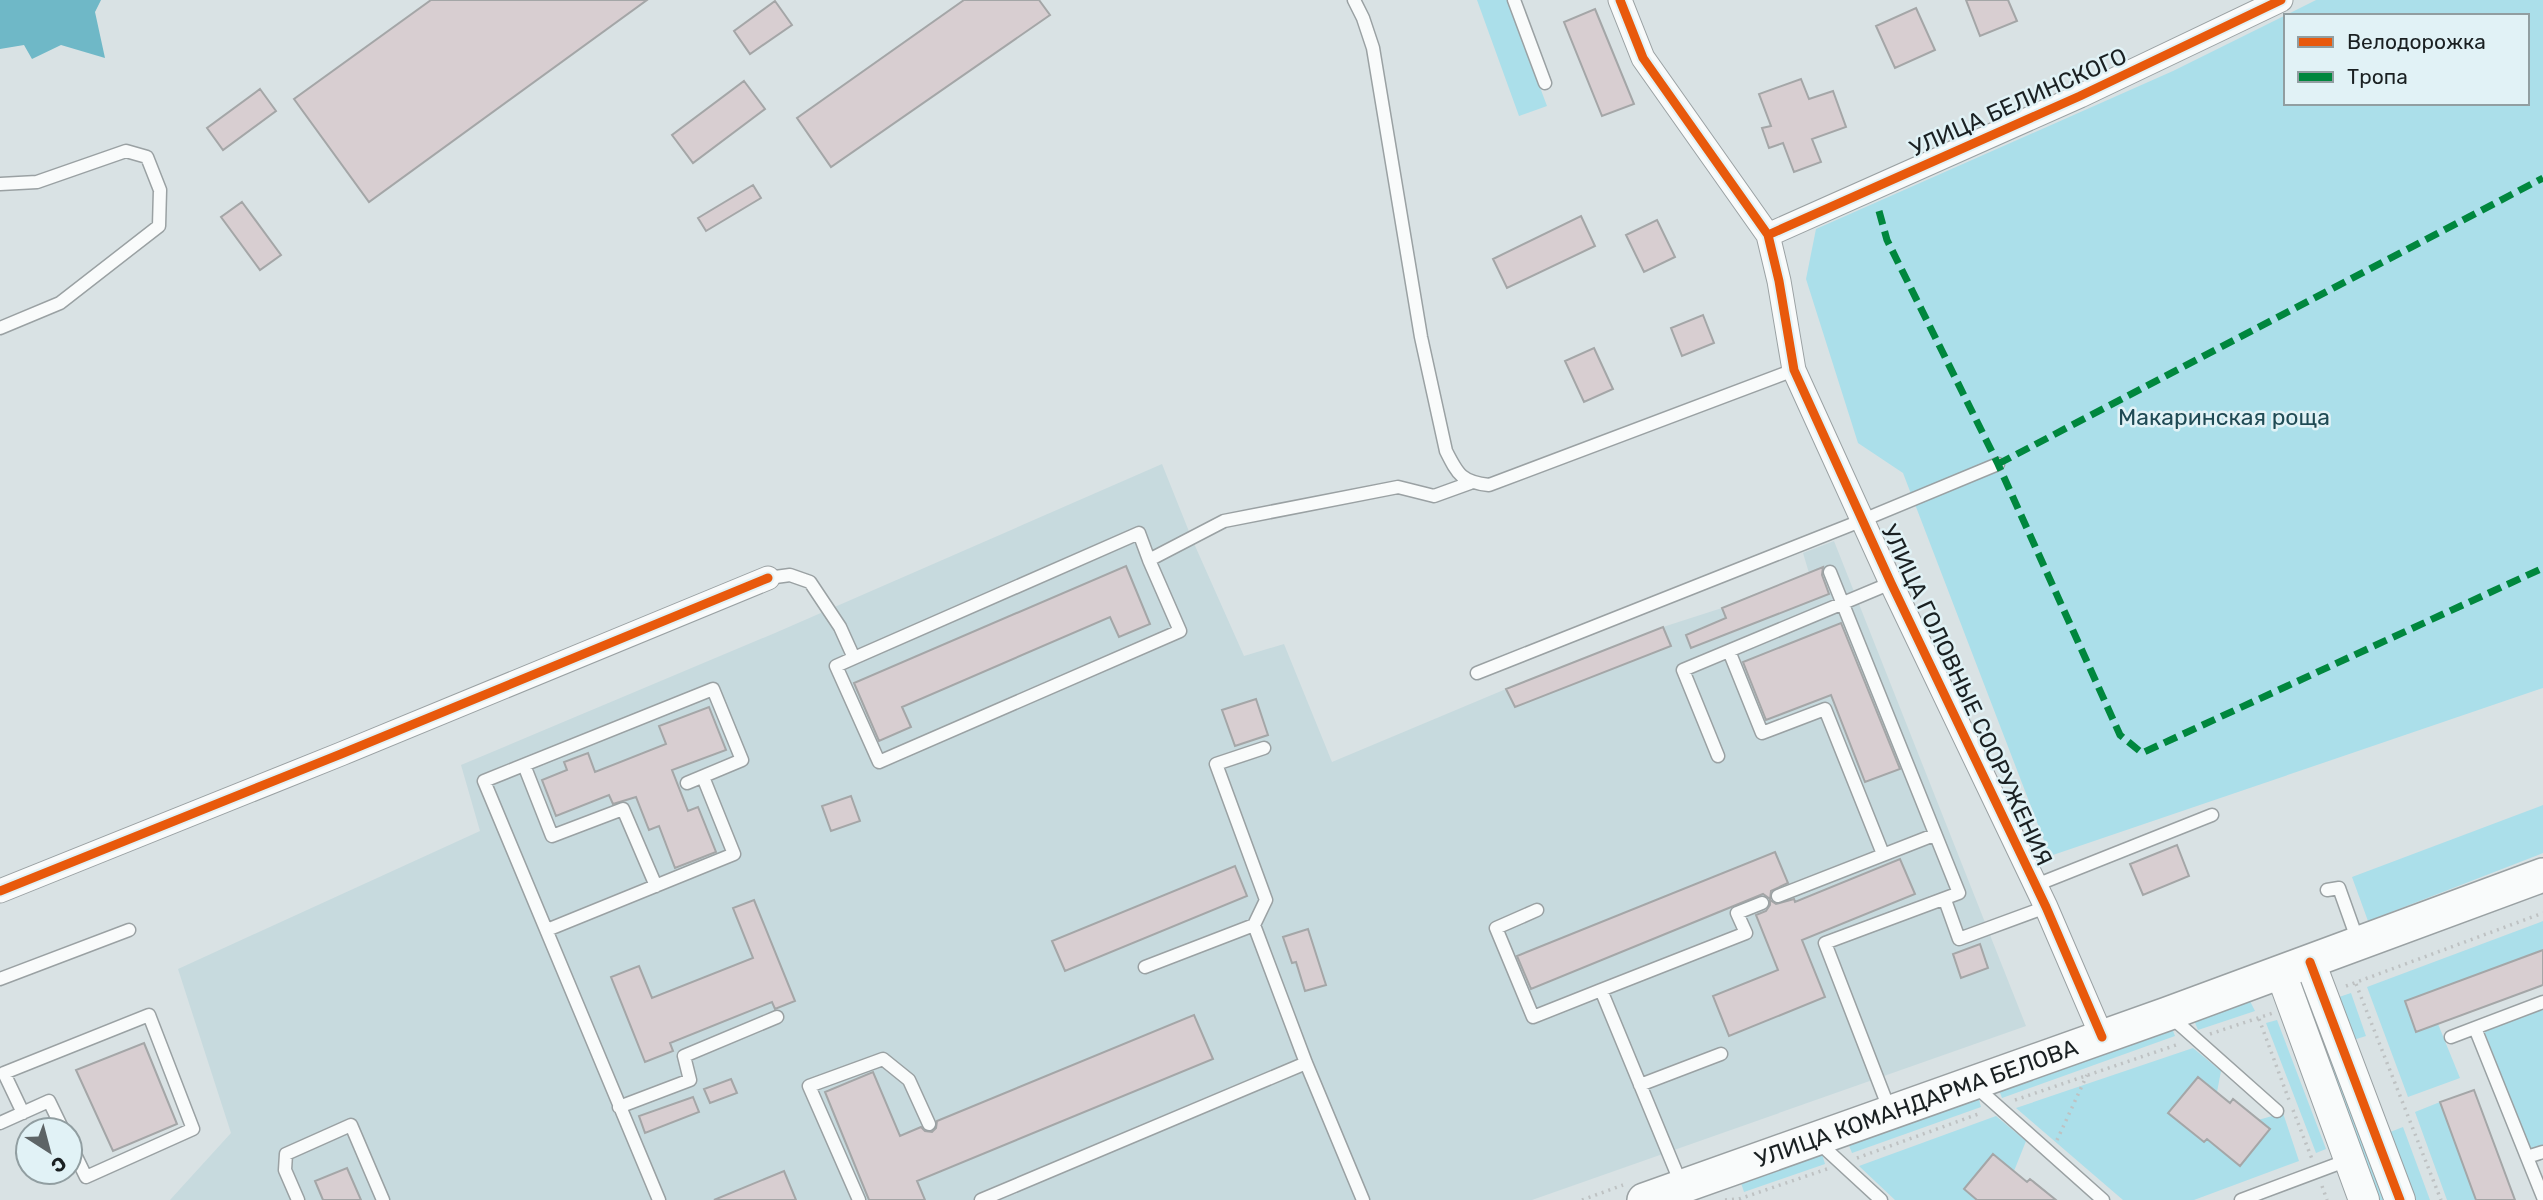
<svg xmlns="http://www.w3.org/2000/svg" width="2543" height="1200" viewBox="0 0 2543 1200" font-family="Rubik,sans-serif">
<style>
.built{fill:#c7dade}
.green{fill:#abdfea;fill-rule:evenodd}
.water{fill:#6fb8c7}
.building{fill:#d8ced1;stroke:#a4a6a7;stroke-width:2}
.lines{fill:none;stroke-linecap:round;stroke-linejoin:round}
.service-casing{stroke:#9aa1a3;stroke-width:15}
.minor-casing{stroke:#9aa1a3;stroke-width:25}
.tertiary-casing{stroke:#9aa1a3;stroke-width:32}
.secondary-casing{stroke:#9aa1a3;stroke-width:36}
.path{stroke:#bec2c3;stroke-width:3.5;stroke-dasharray:2 5;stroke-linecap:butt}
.service{stroke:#f9fbfb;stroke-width:12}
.minor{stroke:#f9fbfb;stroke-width:23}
.tertiary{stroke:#f9fbfb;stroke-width:30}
.secondary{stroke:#f9fbfb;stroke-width:33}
.quiet{stroke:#00873e;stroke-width:7;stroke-dasharray:14 7;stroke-linecap:butt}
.cycleway-casing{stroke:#e1f2f6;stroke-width:13}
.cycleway{stroke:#e8590c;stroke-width:9}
.labels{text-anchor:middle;stroke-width:5;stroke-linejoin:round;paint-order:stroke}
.street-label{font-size:23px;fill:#1a2022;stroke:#e1f2f6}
.park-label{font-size:23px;fill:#1f4a54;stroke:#e1f2f6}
</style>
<rect width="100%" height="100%" fill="#d9e2e4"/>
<path class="built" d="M1162,464L1192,539L1244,656L1284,644L1332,762L1506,689L1515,707L1670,646L1663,627L1722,608L1809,573L1803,553L1834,541L2026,1026L1532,1200H170L231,1133L178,969L480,831L461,765L775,633Z"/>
<path class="green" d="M1477,0H1507L1547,106L1519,116Z
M2316,0H2543V688L2050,856L1903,473L1858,443L1806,279L1816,229L2173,71ZM2286,16H2527V103H2286Z
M2543,805V853L2368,921L2352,877Z
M2543,921V950L2405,1001L2416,1032L2438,1024L2460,1078L2408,1097L2367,987Z
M2351,993L2366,1036L2350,1041L2336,998Z
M2250,1001L2255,1011L2198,1030L2194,1020Z
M2543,1009V1146L2531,1150L2484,1031Z
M2277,1020L2326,1149L2316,1153L2266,1023Z
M2323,1026L2389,1200H2377L2312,1030Z
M2172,1028L2175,1036L2002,1098L1999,1090Z
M2193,1048L2221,1071L2217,1092L2198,1077L2169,1114L2204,1142L2207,1139L2240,1166L2270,1130L2258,1120L2283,1113L2299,1161L2194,1200H2123L2016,1108Z
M1978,1096L1981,1107L1852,1153L1848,1143Z
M2440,1102L2476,1200H2447L2415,1112Z
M1996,1116L2026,1141L2014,1171L1993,1154L1965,1189L1977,1200H1895L1859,1166Z
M2403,1127L2430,1200H2410L2385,1134Z
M1822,1154L1825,1164L1744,1192L1741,1183Z"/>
<path class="water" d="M0,0H101L95,12L105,58L61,45L32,59L24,45L0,49Z"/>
<path class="building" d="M431,0H647L369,202L294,99Z
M964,0H1039L1050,15L831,167L797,118Z
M1966,0H2008L2017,21L1980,36Z
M775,1L792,25L750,54L734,31Z
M1916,8L1935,50L1895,68L1876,26Z
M1595,9L1634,104L1602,116L1564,22Z
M1801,79L1809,99L1833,91L1846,127L1812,139L1821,162L1794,172L1783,143L1769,148L1762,128L1771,126L1759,94Z
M744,81L765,109L693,163L672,135Z
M260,89L276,111L223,150L207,128Z
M753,185L761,198L706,231L698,218Z
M242,202L281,255L260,270L221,217Z
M1581,216L1595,246L1507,288L1493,259Z
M1657,220L1675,257L1644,272L1626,235Z
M1703,315L1714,343L1682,356L1671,328Z
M1594,348L1613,389L1584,402L1565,361Z
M1126,566L1150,624L1119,637L1110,617L902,707L911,727L879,741L854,683Z
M1823,567L1822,575L1829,594L1691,648L1686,635L1726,618L1722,608Z
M1841,623L1900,769L1865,782L1831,695L1766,720L1743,662Z
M1663,627L1671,646L1515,707L1506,689Z
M1256,699L1268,735L1235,746L1222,710Z
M709,707L726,750L672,770L688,811L698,807L716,852L675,868L659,826L649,830L636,797L613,804L609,795L556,816L542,780L567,770L564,762L588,753L595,772L666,744L659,726Z
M851,796L860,821L831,831L822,806Z
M2177,845L2189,876L2143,895L2130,864Z
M1775,852L1788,883L1771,891L1770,900L1776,904L1794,899L1795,902L1900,859L1915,894L1802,940L1825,997L1729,1036L1713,996L1778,970L1756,915L1766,911L1770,905V899L1763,894L1531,989L1517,956Z
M1235,866L1247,896L1065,971L1052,941Z
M754,900L795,1001L775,1009L772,1002L670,1043L673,1051L645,1062L611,977L639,966L652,998L753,958L733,908Z
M1308,929L1326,985L1305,991L1296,962L1292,963L1283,937Z
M1980,944L1988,968L1961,978L1953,954Z
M2543,950V985L2416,1032L2405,1001Z
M1194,1015L1213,1059L917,1181L925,1200H869L825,1092L873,1072L900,1136L921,1127L925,1131L932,1132L936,1128L937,1121Z
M144,1043L177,1124L113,1151L76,1070Z
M2198,1077L2230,1103L2233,1099L2270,1129L2240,1166L2207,1139L2204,1142L2168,1113Z
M731,1079L737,1093L710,1103L704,1089Z
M2474,1090L2515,1200H2476L2440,1102Z
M693,1097L699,1112L645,1133L639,1116Z
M1993,1154L2027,1182L2030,1179L2056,1200H1977L1964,1189Z
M347,1168L361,1200H323L315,1181Z
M784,1171L796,1200H714Z"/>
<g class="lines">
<g class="service-casing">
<path id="service" d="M1354,0L1363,18L1373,48L1421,337L1446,451C1458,475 1462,482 1489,485L1794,370
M1514,0L1545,83
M0,184L37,182L126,151L147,157L160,190L159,226L60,303L0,328
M1830,572L1959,893L1825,943L1890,1111
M768,578L790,575L810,582L840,627L854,658L1139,533L1149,560L1224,521L1398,487L1434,496L1470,483
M1729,651L1762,733L1825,709L1883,854
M854,658L836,666L879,762L1180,631L1149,560
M1477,673L1863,520L1998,464
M1264,748L1216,764L1266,900L1254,925L1306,1063L1363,1200
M1718,756L1683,670L1891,583
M524,765L552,836L623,809L656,886
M2036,885L2212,815
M2327,890L2339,888L2359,944
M1778,896L1934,835
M1945,900L1959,939L2046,907
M1537,910L1496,928L1533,1017L1601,990L1682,1186
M547,930L734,854L703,777
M1145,967L1254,925
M0,979L129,930
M1601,990L1746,933L1737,913L1762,903
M2170,1016L2277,1111
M2475,1028L2543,1197
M2451,1037L2543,1002
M1640,1085L1721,1054
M1975,1086L2103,1200
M619,1107L690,1080L684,1056L777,1017
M23,1113L4,1073L149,1015L193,1129L86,1177L70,1144
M0,1123L49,1101L63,1130
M1817,1141L1881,1200
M2527,1157L2543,1152
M298,1200L285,1170L286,1154L351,1125L383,1200
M659,1200L484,781L713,689L742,760L687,783
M859,1200L809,1086L883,1059L909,1080L929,1124
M981,1200L1306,1063
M2241,1200L2348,1160"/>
</g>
<g class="minor-casing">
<path id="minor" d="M1620,0L1643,58L1768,235L1779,281L1794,370L1891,583L2046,907L2102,1037
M1768,235L2080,96L2281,0
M0,891L341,754L768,578"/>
</g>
<g class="tertiary-casing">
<path id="tertiary" d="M2310,962L2400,1200
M2281,973L2364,1200"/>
</g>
<g class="secondary-casing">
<g id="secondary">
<path id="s1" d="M1644,1200L2167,1014L2543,875"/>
</g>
</g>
<path class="path" d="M2356,984L2441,1200
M2346,986L2543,913
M2259,1019L2289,1100
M2210,1034L2273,1013
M2015,1100L2179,1044
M2293,1110L2312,1159
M2057,1140L2087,1075
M1857,1158L1981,1113
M2322,1186L2327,1200
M1582,1200L1623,1185
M1725,1200L1739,1199L1827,1169"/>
<use href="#service" class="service"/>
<use href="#minor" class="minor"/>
<use href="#tertiary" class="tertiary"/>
<use href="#secondary" class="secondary"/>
<path class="quiet" d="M1879,211L1887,240L1998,464L2120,735L2142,753L2543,568
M1998,464L2543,178"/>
<g class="cycleway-casing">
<path id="cycleway" d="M1620,0L1643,58L1768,235L1779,281L1794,370L1891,583L2046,907L2102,1037
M1768,235L2080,96L2281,0
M0,891L341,754L768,578
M2310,962L2400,1200"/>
</g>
<use href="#cycleway" class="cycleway"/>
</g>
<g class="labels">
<g class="street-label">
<text transform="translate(2018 102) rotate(-24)" y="8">УЛИЦА БЕЛИНСКОГО</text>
<text transform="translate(1967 695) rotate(65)" y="8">УЛИЦА ГОЛОВНЫЕ СООРУЖЕНИЯ</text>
<text dy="8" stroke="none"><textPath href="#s1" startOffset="289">УЛИЦА КОМАНДАРМА БЕЛОВА</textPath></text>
</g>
<g class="park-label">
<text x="2224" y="425">Макаринская роща</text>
</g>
</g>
<rect x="2284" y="14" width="245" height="91" fill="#e1f2f6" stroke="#919ea1" stroke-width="2"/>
<rect x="2298" y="37" width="35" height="10" fill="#e8590c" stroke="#919ea1" stroke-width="2"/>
<text x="2347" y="49" font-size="21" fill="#1a2022">Велодорожка</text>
<rect x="2298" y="72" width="35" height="10" fill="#00873e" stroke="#919ea1" stroke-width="2"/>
<text x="2347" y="84" font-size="21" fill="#1a2022">Тропа</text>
<g transform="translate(49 1151) rotate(144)"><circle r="33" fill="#e1f2f6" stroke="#919ea1" stroke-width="2"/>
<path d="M0-5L12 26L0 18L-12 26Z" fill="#5d6466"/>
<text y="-10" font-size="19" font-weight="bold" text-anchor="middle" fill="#1a2022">С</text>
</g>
</svg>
